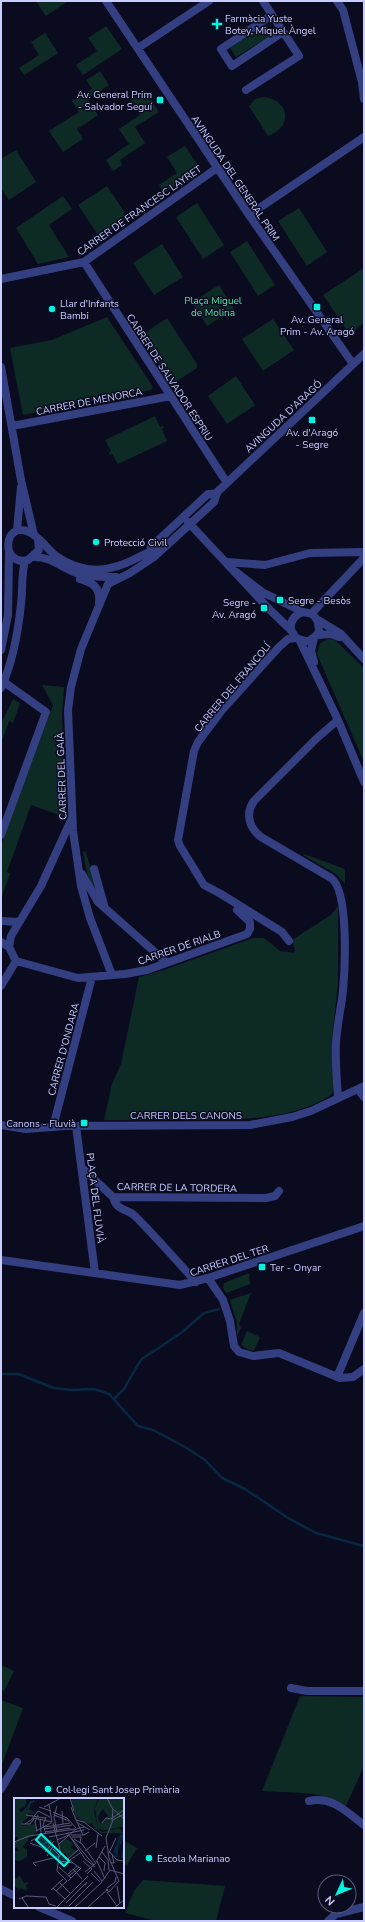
<svg xmlns="http://www.w3.org/2000/svg" width="365" height="1922" viewBox="0 0 365 1922" font-family="'Nunito Sans',sans-serif">
<style>
.green{fill:#0e2a24}
.water{fill:#082741}
.lines{fill:none;stroke-linecap:round;stroke-linejoin:round}
.stream{stroke:#082741;stroke-width:2.5}
.street{stroke:#343f81;stroke-width:8}
.poi-dot{fill:#00f5e1;stroke:#0b0b20;stroke-width:1.5}
.labels{text-anchor:middle;stroke-width:3;stroke-linejoin:round;paint-order:stroke}
.poi-label{font-size:10px;fill:#cacdff;stroke:#0b0b20;text-anchor:start}
.street-label{font-size:10px;fill:#cacdff;stroke:#0b0b20}
.park-label{font-size:10px;fill:#51e4a5;stroke:#0b0b20}
.inset-river{fill:none;stroke:#082741;stroke-width:2}
.inset-road{fill:none;stroke:#575979;stroke-width:1}
.view{fill:#00f5e1;fill-opacity:0.15;stroke:#00f5e1;stroke-width:2}
.inset-edge{fill:none;stroke:#cacdff;stroke-width:2}
</style>
<rect width="100%" height="100%" fill="#0b0b20"/>
<path class="green" d="M36,1H68L46,16Z
M266,24L273,34L236,57L230,48Z
M106,26L122,49L83,75L76,65L97,51L88,38Z
M45,33L58,53L24,75L19,68L39,55L31,42Z
M100,71L109,85L88,99L98,115L77,129L83,139L63,152L49,131L79,112L72,101L92,89L86,80Z
M144,90L159,112L135,127L145,143L120,160L122,165L113,171L106,160L129,144L119,129L140,115L130,99Z
M264,97C290,100 293,127 268,136L249,106L255,99Z
M185,146L201,170L164,193L159,185L177,173L167,157Z
M16,150L36,182L9,200L1,188V159Z
M107,186L129,219L100,238L78,205Z
M63,196L72,209L49,225L69,257L38,264L16,228Z
M197,203L224,245L203,259L176,217Z
M299,208L327,252L307,266L278,221Z
M247,241L275,285L258,296L230,252Z
M162,244L183,277L154,295L133,263Z
M364,268V322L350,335L323,295Z
M219,285L234,309L207,326L192,302Z
M107,317L153,387L151,390L23,415L10,348L52,340Z
M167,318L197,364V368L174,383H171L140,336Z
M273,319L294,350L263,371L242,339Z
M236,376L255,405L227,424L208,396Z
M155,416L160,427L163,426L164,428L162,429L167,441L118,464L112,454L110,455L109,453L111,451L105,440Z
M328,639L335,640L364,668V762L317,654L320,643Z
M42,685L64,687L62,715L66,812L65,817L31,805L7,872L10,874L1,899V845L53,705Z
M13,699L20,703L13,723L9,721L1,743V724Z
M83,851L86,852L97,890C87,883 85,863 83,851Z
M304,854L345,869V884L336,874L303,855Z
M338,906V983L332,1040L333,1090L331,1095C291,1121 238,1119 192,1120C163,1120 133,1120 104,1120L112,1084L121,1064L139,977L161,971L253,938H264L280,951L294,953L295,950L292,940L331,915Z
M249,1273L250,1284L226,1293L223,1288L224,1283Z
M251,1293L239,1324L241,1328L237,1336V1323L230,1300Z
M247,1331L260,1337L254,1351L247,1349L241,1345Z
M1,1665L14,1671L4,1691L1,1690Z
M300,1696L364,1697V1766L346,1806C322,1790 290,1793 262,1791Z
M1,1700L23,1708L1,1767Z
M123,1840L137,1848L127,1865L123,1863Z
M143,1880L225,1886L216,1921H156L125,1913L134,1891Z"/>
<path class="water" d="M55,780H61V799L56,800Z"/>
<g class="lines">
<path class="stream" d="M1,1374H18L54,1388L72,1390L94,1389L109,1394L138,1426L153,1430L185,1447L205,1460L222,1478L245,1489L288,1518L316,1533L364,1546
M114,1399L124,1389L137,1366L142,1359L181,1333L204,1313L219,1309"/>
<path class="street" d="M106,1L249,215L353,364
M337,1L343,10L362,82L364,99
M272,15L221,49L232,66L283,32
M138,48L209,1
M246,90L299,56L263,1
M249,215L364,137
M84,262L227,483
M1,279L84,262L217,168
M1,367L21,480L34,535
M12,426L171,396
M213,496L364,354
M188,522L271,611L291,630L296,638L305,641H309L317,635L319,631L318,622L313,614L303,612L262,592L236,572
M17,530L21,487
M38,539L39,550L28,560C0,567 3,520 29,532C39,536 47,549 56,556C85,576 111,572 139,557C147,553 153,551 160,545
M151,547L208,494L217,493
M33,557C51,556 63,569 79,574C91,577 104,577 116,577
M227,562L265,565L310,553L364,552
M80,579C92,582 101,588 99,602
M311,614L364,558
M318,620L341,634L364,659
M291,630C290,621 294,615 303,612
M317,635L331,634L339,637
M314,638L311,651L314,662
M300,641L338,720L364,782
M1,650L8,615L9,552
M1,688C13,662 18,633 21,604C23,589 21,575 25,561
M1,835L46,712L4,682
M94,869L104,905
M82,874L98,902L166,962
M1,921L19,922
M289,941L282,932L221,894L204,885L180,846L178,840L194,751L198,742L222,710L279,647L288,639L296,638
M1,942L9,947
M16,961L78,978L125,974L147,970L247,934L250,929V922L237,910
M112,975L90,918L81,886L73,831L68,710L71,687L81,649L108,584L130,573L154,557L214,502L217,493
M1,986L16,961L9,947L11,936L41,886L72,818
M358,1089L364,1097
M338,1098C337,1080 335,1061 336,1043C337,1026 341,1008 343,991C345,969 349,890 331,878L261,837C249,828 245,813 254,801L317,738L338,720
M1,1125L26,1129L65,1126L250,1125L292,1117L311,1111L364,1086
M76,1126L95,1273
M53,1127L92,977
M82,1168L113,1197L266,1198L275,1196L279,1191
M113,1197C118,1213 126,1207 135,1216C156,1237 176,1260 196,1282
M1,1260L180,1285L208,1278L364,1226
M208,1278L223,1300L230,1321L234,1346L239,1352L253,1356L279,1353L340,1378L353,1377L364,1369
M337,1377L364,1313
M291,1688L307,1691H364
M1,1789L17,1762
M309,1801C333,1796 346,1812 364,1825
M1,1889L15,1896
M39,1907L72,1921
M328,1921L336,1914L364,1907"/>
</g>
<g class="poi-dot">
<path d="M215 18h4v4h4v4h-4v4h-4v-4h-4v-4h4z"/>
<rect x="156" y="96" width="8" height="8" rx="2"/>
<rect x="313" y="303" width="8" height="8" rx="2"/>
<circle cx="52" cy="309" r="4"/>
<rect x="308" y="416" width="8" height="8" rx="2"/>
<circle cx="96" cy="542" r="4"/>
<rect x="276" y="596" width="8" height="8" rx="2"/>
<rect x="260" y="604" width="8" height="8" rx="2"/>
<rect x="80" y="1119" width="8" height="8" rx="2"/>
<rect x="258" y="1263" width="8" height="8" rx="2"/>
<circle cx="48" cy="1789" r="4"/>
<circle cx="149" cy="1858" r="4"/>
</g>
<g class="labels">
<g class="poi-label">
<text x="225" y="22">Farmàcia Yuste<tspan x="225" dy="12">Botey, Miquel Àngel</tspan></text>
<text x="152" y="98" text-anchor="end">Av. General Prim<tspan x="152" dy="12">- Salvador Seguí</tspan></text>
<text x="60" y="307">Llar d'Infants<tspan x="60" dy="12">Bambi</tspan></text>
<text x="317" y="323" text-anchor="middle">Av. General<tspan x="317" dy="12">Prim - Av. Aragó</tspan></text>
<text x="312" y="436" text-anchor="middle">Av. d'Aragó<tspan x="312" dy="12">- Segre</tspan></text>
<text x="104" y="546">Protecció Civil</text>
<text x="288" y="604">Segre - Besòs</text>
<text x="256" y="606" text-anchor="end">Segre -<tspan x="256" dy="12">Av. Aragó</tspan></text>
<text x="76" y="1127" text-anchor="end">Canons - Fluvià</text>
<text x="270" y="1271">Ter - Onyar</text>
<text x="56" y="1793">Col·legi Sant Josep Primària</text>
<text x="157" y="1862">Escola Marianao</text>
</g>
<g class="street-label">
<text transform="translate(236 178) rotate(56)" y="4">AVINGUDA DEL GENERAL PRIM</text>
<text transform="translate(139 210) rotate(-35)" y="4">CARRER DE FRANCESC LAYRET</text>
<text transform="translate(170 377) rotate(57)" y="4">CARRER DE SALVADOR ESPRIU</text>
<text transform="translate(89 401) rotate(-11)" y="4">CARRER DE MENORCA</text>
<text transform="translate(283 416) rotate(-43)" y="4">AVINGUDA D'ARAGÓ</text>
<text transform="translate(232 687) rotate(-50)" y="4">CARRER DEL FRANCOLÍ</text>
<text transform="translate(61 776) rotate(-92)" y="4">CARRER DEL GAIÀ</text>
<text transform="translate(179 947) rotate(-19)" y="4">CARRER DE RIALB</text>
<text transform="translate(63 1049) rotate(-75)" y="4">CARRER D'ONDARA</text>
<text x="186" y="1119">CARRER DELS CANONS</text>
<text transform="translate(177 1187) rotate(1)" y="4">CARRER DE LA TORDERA</text>
<text transform="translate(96 1198) rotate(83)" y="4">PLAÇA DEL FLUVIÀ</text>
<text transform="translate(229 1260) rotate(-18)" y="4">CARRER DEL TER</text>
</g>
<g class="park-label">
<text x="213" y="304">Plaça Miguel<tspan x="213" dy="12">de Molina</tspan></text>
</g>
</g>
<g transform="translate(14 1798)">
<rect width="110" height="110" fill="#0b0b20"/>
<path d="M0,0H13L11,9L5,11L7,15L17,4L15,12L21,14L19,16L13,15L15,18L7,26L8,28L20,26L25,34L20,35L19,39L14,40V43L8,49L13,51V59L5,63L0,62V53H5L3,49L0,51V43H3L4,39H0ZM57,0H84L80,13L84,32L89,34L105,30L110,35H87L80,30L78,25L75,26L62,20ZM85,0H110V32L108,29L92,32L84,31L81,10ZM89,11L94,18L86,26L84,18ZM52,41L59,45L57,50L63,53L54,60L52,55L48,56L44,46ZM6,78L10,85L15,84L12,87L13,93L7,90L2,94L5,90L0,89V82Z" fill="#0e2a24" fill-rule="evenodd"/>
<path class="inset-river" d="M60,6L72,0M11,13L17,4L21,3M106,47L110,35M25,48L38,42M100,55L108,35M102,59L104,47M108,60L110,48"/>
<path class="inset-road" d="M56,0L60,13M93,0L98,10L110,21M35,6L38,24M25,9L37,13M30,9L47,0M57,9L62,22L70,24L88,38M48,13L49,26M39,14L53,20L62,30M12,17L31,20M40,17L55,23M32,19L29,27L32,36M18,21L24,13L36,19M26,21L27,34M62,22L69,37M98,23L99,11M39,25L47,56M64,25L76,32M88,25L92,20L97,21L110,12M7,26H16L20,21M11,26L20,20L38,24M31,29L56,25M30,31L58,27M22,33L37,25M23,33L21,24L24,17M31,34L56,30M43,34L40,19L43,8M53,35L80,67M57,37H70L75,34M35,39L70,32M58,39H67L66,45M57,40L71,61L81,69M60,41L68,46L81,64M43,42L55,37M17,43L28,37M0,44L15,38L61,31M16,45L27,49L37,57M45,46L62,31L70,29M82,50L84,35M39,51L45,57L43,73M71,53L81,45M95,53L103,62L110,63M31,54L40,43M88,54L94,62L95,72M95,55L102,40M33,58L40,47M45,59L47,56L66,70M85,59L91,65L90,73M54,61L64,52M56,62L66,55M45,63L59,65M69,63L78,71L73,76M83,63L91,81M97,65H100L98,56M22,68L19,65L43,59M45,69L57,80M59,71L68,81M96,72L110,76M43,73L53,83M80,73L88,83M71,74L81,66L91,48M77,75L86,84M54,76L63,68M55,78L65,69M54,83L67,70M45,84L56,95M87,85L96,72M103,88L106,105M39,90L51,101M93,90L101,84L102,79M92,91L95,94L105,83L95,60L92,40L99,22L110,16M37,92L49,81M42,93L53,83M93,94L103,108M32,99L35,106L42,108M8,100L15,110M5,101L12,98L32,99M52,105L73,84L71,87M55,108L79,84M42,110L74,78M60,110L87,85M73,110L94,91M100,110L110,102"/>
<path class="view" d="M27,36L55,63L50,68L22,42Z"/>
<rect width="110" height="110" class="inset-edge"/>
</g>
<rect width="365" height="1922" fill="none" stroke="#cacdff" stroke-width="4"/>
<g transform="translate(337 1894) rotate(226)"><circle r="19" fill="#0b0b20" stroke="#575979"/>
<path d="M0-3L7 15L0 10L-7 15Z" fill="#00f5e1"/>
<text y="-6" font-size="11" font-weight="bold" text-anchor="middle" fill="#cacdff">N</text>
</g>
</svg>
